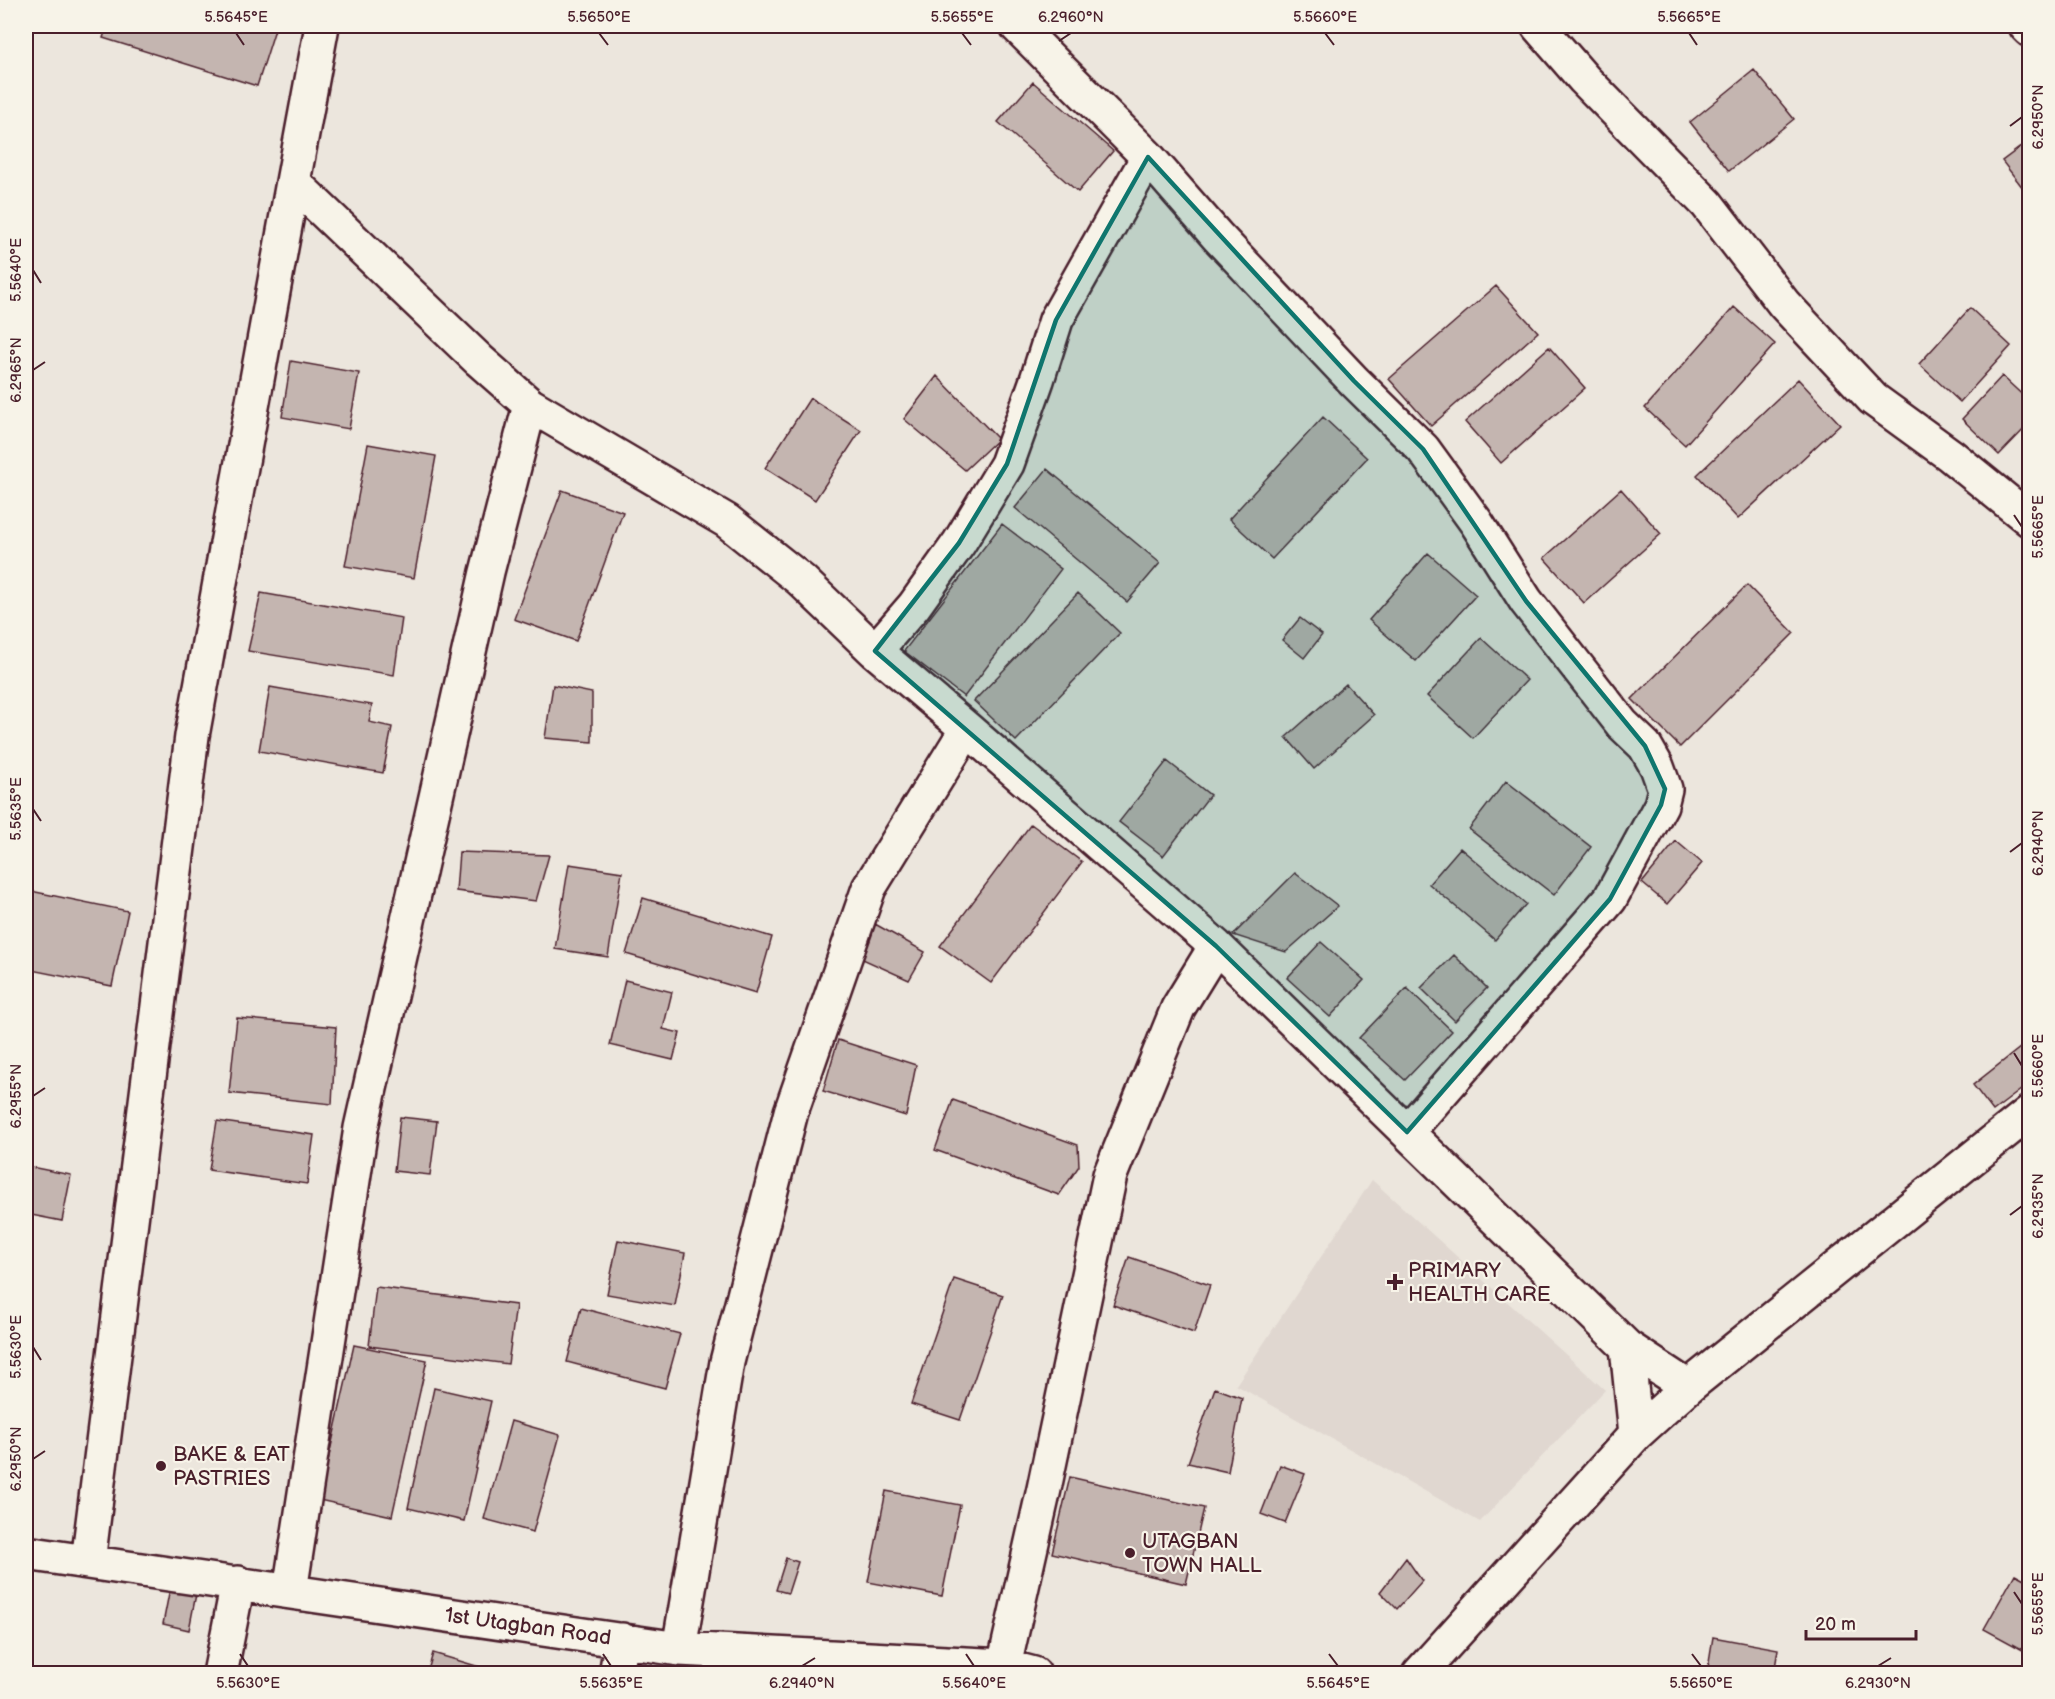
<svg xmlns="http://www.w3.org/2000/svg" width="2055" height="1699" viewBox="0 0 2055 1699" font-family="'Balsamiq Sans',sans-serif">
<style>
.built{fill:#e0d7d0}
.building{fill:#c4b5b0;stroke:#4a1f2b;stroke-width:1.5}
.lines{fill:none;stroke-linecap:round;stroke-linejoin:round}
.minor-casing{stroke:#4a1f2b;stroke-width:38}
.minor{stroke:#f7f3e8;stroke-width:33}
.marked{fill:#0f766e;fill-opacity:0.2;stroke:#0f766e;stroke-width:4.5;stroke-linejoin:round}
.ticks{fill:none;stroke:#4a1f2b;stroke-width:2}
.poi-dot{fill:#4a1f2b;stroke:#f7f3e8;stroke-width:2}
.labels{text-anchor:middle;stroke-width:4.5;stroke-linejoin:round;paint-order:stroke}
.poi-label{font-size:21px;fill:#4a1f2b;stroke:#f7f3e8;text-anchor:start}
.street-label{font-size:21px;fill:#4a1f2b;stroke:#f7f3e8}
.neatline{fill:none;stroke:#4a1f2b;stroke-width:2}
.ticks-label{font-size:15px;text-anchor:middle;fill:#4a1f2b}
</style>
<rect width="100%" height="100%" fill="#ece6dd"/>
<filter id="ink" filterUnits="userSpaceOnUse"><feTurbulence type="fractalNoise" baseFrequency=".0167" numOctaves="2"/><feDisplacementMap in="SourceGraphic" scale="12" xChannelSelector="R" yChannelSelector="G"/><feConvolveMatrix kernelMatrix="1 2 1 2 8 2 1 2 1" color-interpolation-filters="sRGB"/></filter>
<g filter="url(#ink)">
<path class="built" d="M1372,1180L1605,1390L1480,1522L1236,1385Z"/>
<path class="building" d="M107,26H276L257,86L103,38Z
M1754,70L1794,119L1729,171L1690,122Z
M1033,82L1113,151L1078,192L998,122Z
M2030,140V197L2002,161Z
M1496,286L1538,332L1431,426L1389,379Z
M1734,307L1775,344L1685,445L1645,408Z
M1970,308L2011,346L1960,402L1919,364Z
M1549,347L1585,388L1501,463L1465,422Z
M291,361L359,373L349,429L282,417Z
M937,376L998,439L965,470L904,419Z
M2002,376L2030,402V423L1999,455L1962,419Z
M1798,379L1840,424L1738,519L1697,475Z
M810,398L861,430L815,500L765,468Z
M1323,417L1367,458L1272,559L1229,519Z
M368,444L436,456L414,578L345,566Z
M1047,469L1160,563L1127,602L1015,508Z
M1621,489L1661,534L1584,603L1544,558Z
M562,490L623,512L576,641L514,619Z
M1002,524L1061,569L964,697L904,651Z
M1428,553L1476,595L1416,661L1369,620Z
M1747,585L1794,633L1680,747L1632,699Z
M261,593L402,618L394,675L248,651Z
M1078,593L1120,633L1016,741L974,701Z
M1300,618L1322,635L1304,658L1282,640Z
M1481,638L1527,680L1473,738L1427,696Z
M1346,684L1374,715L1314,769L1286,737Z
M553,685L592,693V742L545,738Z
M270,687L372,705L369,722L392,727L383,773L259,751Z
M1167,761L1210,795L1163,856L1119,822Z
M1506,781L1591,847L1554,895L1469,829Z
M1031,824L1082,862L991,983L940,946Z
M1676,841L1702,863L1667,904L1642,883Z
M1460,848L1526,904L1495,940L1429,884Z
M459,852L549,855L536,901L456,891Z
M569,864L622,872L608,957L555,949Z
M1295,873L1338,906L1286,952L1233,935Z
M26,890L128,911L112,986L26,969Z
M643,898L772,937L756,993L626,954Z
M875,924L925,952L909,980L856,956Z
M1321,942L1364,980L1330,1017L1287,978Z
M1454,955L1487,988L1455,1021L1421,988Z
M625,980L672,992L663,1029L680,1033L673,1060L610,1045Z
M1407,988L1452,1031L1405,1080L1359,1038Z
M237,1018L336,1027L332,1104L229,1093Z
M838,1040L916,1065L906,1116L823,1091Z
M2030,1040V1083L1993,1111L1973,1085Z
M953,1100L1078,1145L1079,1166L1059,1195L935,1150Z
M400,1117L437,1121L430,1175L394,1171Z
M217,1121L314,1135L307,1184L209,1170Z
M26,1166L71,1175L62,1221L26,1214Z
M618,1240L685,1253L675,1306L607,1294Z
M1129,1257L1210,1285L1194,1333L1113,1305Z
M954,1279L1003,1295L960,1420L911,1404Z
M376,1287L516,1305L508,1364L369,1346Z
M581,1308L680,1334L665,1388L567,1362Z
M354,1345L427,1360L392,1516L319,1500Z
M434,1388L491,1401L464,1521L408,1508Z
M1215,1388L1242,1398L1228,1472L1188,1463Z
M511,1421L560,1435L533,1532L484,1519Z
M1280,1465L1305,1474L1285,1523L1261,1514Z
M1070,1477L1204,1508L1186,1584L1052,1553Z
M886,1491L960,1505L942,1596L868,1582Z
M786,1558L798,1562L788,1593L776,1590Z
M1406,1558L1422,1581L1397,1609L1380,1592Z
M2015,1574L2030,1582V1654L1984,1629Z
M170,1588L196,1594L189,1630L163,1624Z
M1713,1637L1778,1649L1774,1674H1707Z
M433,1653L493,1671L492,1674H427Z
M640,1665L686,1674H638Z
M27,1669L53,1674H26Z"/>
<g class="lines">
<g class="minor-casing">
<path id="minor" d="M322,26L293,182L479,360L530,405L727,521L801,580L875,651L967,729L1216,946L1627,1347L1688,1387
M1017,26L1148,157L1217,236L1354,381L1423,449L1476,522L1526,601L1622,724L1645,746L1657,767L1665,789L1661,805L1610,899L1407,1132
M1538,26L1584,79L1707,204L1784,304L1873,399L1950,455L2030,520
M2026,26L2030,30
M875,651L914,606L959,543L1007,464L1037,380L1056,320L1148,157
M1627,1347L1636,1434
M26,1553L679,1649L1004,1666L1034,1674
M88,1562L192,736L293,182
M290,1591L361,1128L487,572L530,405
M679,1649L727,1362L791,1112L869,888L967,729
M1004,1666L1044,1489L1110,1175L1178,1008L1216,946
M220,1674L238,1583
M616,1674L622,1640
M1419,1674L1636,1434L1688,1387L2030,1112"/>
</g>
<use href="#minor" class="minor"/>
</g>
</g>
<path class="marked" d="M1148,157L1354,381L1423,449L1526,601L1645,746L1665,789L1661,805L1610,899L1407,1132L1216,946L875,651L959,543L1007,464L1056,320Z"/>
<path class="ticks" d="M236,33L244,45M599,33L608,45M962,33L971,45M1325,33L1334,45M1689,33L1697,45M1059,41L1071,33M2010,126L2022,117M33,270L41,283M33,370L45,362M2014,515L2022,527M33,809L41,821M2010,852L2022,843M2014,1053L2022,1066M33,1096L45,1088M2010,1215L2022,1206M33,1347L41,1360M33,1459L45,1451M2014,1592L2022,1604M240,1654L248,1666M603,1654L611,1666M966,1654L974,1666M1329,1654L1338,1666M1692,1654L1701,1666M802,1666L815,1658M1878,1666L1891,1658"/>
<g class="poi-dot">
<path d="M1392 1273h6v6h6v6h-6v6h-6v-6h-6v-6h6z"/>
<circle cx="161" cy="1466" r="6"/>
<circle cx="1130" cy="1553" r="6"/>
</g>
<g class="labels">
<g class="poi-label">
<text x="1408" y="1277">PRIMARY<tspan x="1408" dy="24">HEALTH CARE</tspan></text>
<text x="173" y="1461">BAKE &amp; EAT<tspan x="173" dy="24">PASTRIES</tspan></text>
<text x="1142" y="1548">UTAGBAN<tspan x="1142" dy="24">TOWN HALL</tspan></text>
</g>
<g class="street-label">
<text transform="translate(528 1626) rotate(8)" y="7">1st Utagban Road</text>
</g>
</g>
<rect width="2055" height="1699" fill="none" stroke="#f7f3e8" stroke-width="66"/>
<path d="M1806 1630v9h110v-9" fill="none" stroke="#4a1f2b" stroke-width="3"/>
<text x="1815" y="1630" font-size="18" fill="#4a1f2b" stroke="#f7f3e8" stroke-width="4.5" paint-order="stroke">20 m</text>
<rect x="33" y="33" width="1989" height="1633" class="neatline"/>
<g class="ticks-label">
<text x="236" y="22">5.5645°E</text>
<text x="599" y="22">5.5650°E</text>
<text x="962" y="22">5.5655°E</text>
<text x="1071" y="22">6.2960°N</text>
<text x="1325" y="22">5.5660°E</text>
<text x="1689" y="22">5.5665°E</text>
<text transform="translate(2038 117) rotate(-90)" y="5">6.2950°N</text>
<text transform="translate(16 270) rotate(-90)" y="5">5.5640°E</text>
<text transform="translate(16 370) rotate(-90)" y="5">6.2965°N</text>
<text transform="translate(2038 527) rotate(-90)" y="5">5.5665°E</text>
<text transform="translate(16 809) rotate(-90)" y="5">5.5635°E</text>
<text transform="translate(2038 843) rotate(-90)" y="5">6.2940°N</text>
<text transform="translate(2038 1066) rotate(-90)" y="5">5.5660°E</text>
<text transform="translate(16 1096) rotate(-90)" y="5">6.2955°N</text>
<text transform="translate(2038 1206) rotate(-90)" y="5">6.2935°N</text>
<text transform="translate(16 1347) rotate(-90)" y="5">5.5630°E</text>
<text transform="translate(16 1459) rotate(-90)" y="5">6.2950°N</text>
<text transform="translate(2038 1604) rotate(-90)" y="5">5.5655°E</text>
<text x="248" y="1688">5.5630°E</text>
<text x="611" y="1688">5.5635°E</text>
<text x="802" y="1688">6.2940°N</text>
<text x="974" y="1688">5.5640°E</text>
<text x="1338" y="1688">5.5645°E</text>
<text x="1701" y="1688">5.5650°E</text>
<text x="1878" y="1688">6.2930°N</text>
</g>
</svg>
